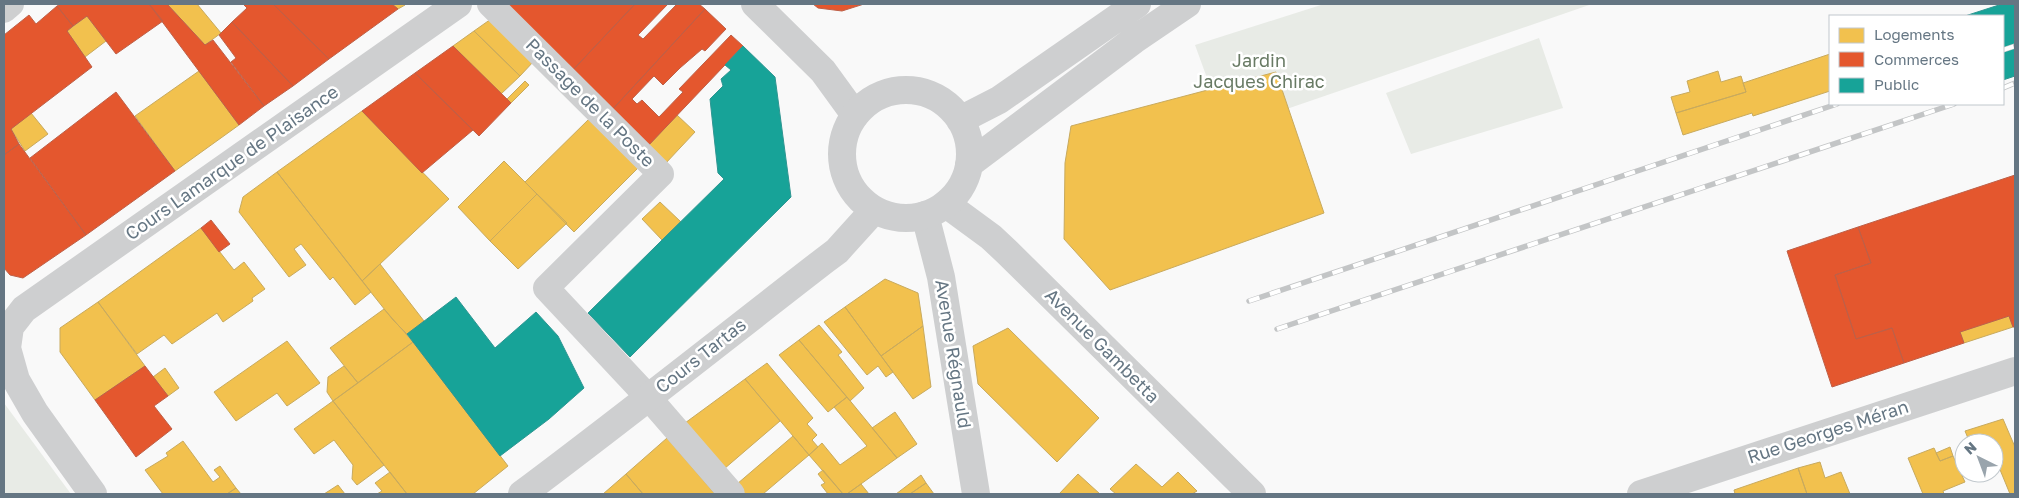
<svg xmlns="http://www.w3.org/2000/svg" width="2019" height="498" viewBox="0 0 2019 498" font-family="'Golos Text',sans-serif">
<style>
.green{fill:#e8ebe6}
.homes{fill:#f2c14e;stroke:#c8aa5e}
.shops{fill:#e4572e;stroke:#be6048}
.public{fill:#17a398;stroke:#2e9692}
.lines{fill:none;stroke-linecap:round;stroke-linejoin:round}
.pedestrian{stroke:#cecfd0;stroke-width:26}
.minor{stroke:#cecfd0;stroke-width:28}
.tertiary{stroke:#cecfd0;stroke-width:28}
.rail-casing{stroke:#c3c5c6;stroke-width:5.5}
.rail{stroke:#fff;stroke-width:4;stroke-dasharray:11;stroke-linecap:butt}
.labels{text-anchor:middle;stroke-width:5;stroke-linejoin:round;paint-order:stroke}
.park-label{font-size:18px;fill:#687a64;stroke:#fff}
.street-label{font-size:18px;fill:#657683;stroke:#fff}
</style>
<rect width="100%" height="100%" fill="#f9f9f9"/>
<path class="green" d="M1324,4H1592L1226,130L1195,45Z
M1539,38L1563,108L1411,154L1386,93Z
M4,403L71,494H4Z"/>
<path class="homes" d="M167,4H197L221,33L205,45Z
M392,4H403L405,5L398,9Z
M87,16L106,41L85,57L67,31Z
M491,19L534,61L520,76L474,31Z
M474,31L520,76L501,94L453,46Z
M1830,54V91L1753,116L1752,113L1683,135L1676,113L1746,92L1743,83Z
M199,71L239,125L175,171L135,116Z
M1718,71L1721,82L1741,76L1746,92L1676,113L1671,97L1690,92L1687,81Z
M1276,72L1324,213L1110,290L1064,239L1065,163L1071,126Z
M525,81L529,85L511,103L507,99Z
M362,111L449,199L362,281L277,172Z
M31,113L48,134L25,151L11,129Z
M677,115L695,132L665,164L647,147Z
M591,117L640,166L574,232L525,182Z
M504,161L537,194L490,241L458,207Z
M277,172L371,292L355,305L333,277L330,280L301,244L294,249L306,265L289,277L239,212L243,197Z
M537,194L567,223L518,269L490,241Z
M660,202L681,222L662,240L642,219Z
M201,228L234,270L244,262L265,289L252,298L253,301L223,322L217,313L172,344L164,335L137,354L98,302Z
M380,264L424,321L407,334L393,320L362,281Z
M885,279L918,293L923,326L881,356L845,307Z
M98,302L145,366L95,400L60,352V328Z
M845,307L893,372L886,377L878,366L867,375L824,322Z
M384,309L413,342L358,383L330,348Z
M2009,316L2013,327L1964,343L1960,332Z
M819,325L842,352L838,355L864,388L850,401L799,340Z
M923,326L931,387L913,399L881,356Z
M1008,328L1099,418L1057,462L978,384L973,346Z
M799,340L847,397L828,412L779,355Z
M287,341L320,383L287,406L277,393L236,421L214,392Z
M413,342L508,466L473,494H407L333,401Z
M767,363L813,418L807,424L817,435L812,440L818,447L809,455L745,379Z
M344,366L358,383L333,401L327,392L328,377Z
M165,368L179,388L168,396L153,377Z
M745,379L780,421L724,469L685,423Z
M847,397L897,458L847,494H843L809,455L822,443L840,465L867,446L834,407Z
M333,401L384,465L357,485L352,479L353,465L334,440L314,454L294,429Z
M895,412L917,444L897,458L872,428Z
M2003,419L2015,447V494H2010L1994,455V443H1970L1965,431Z
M793,436L809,455L763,494H745L737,484Z
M667,438L715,494H643L626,474Z
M183,441L213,482L220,477L214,470L220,466L236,488L227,494H163L145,470L168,456L166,453Z
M1950,447L1953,456L1940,461L1936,453Z
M1934,448L1940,461L1953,456L1965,482L1943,491L1944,494H1923L1908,458Z
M1820,462L1825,478L1841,472L1850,494H1807L1798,468Z
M1136,464L1162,487L1178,472L1197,491L1192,494H1116L1110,489Z
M1798,468L1807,494H1735L1734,490Z
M823,470L843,494H828L821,485L825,483L818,474Z
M390,472L407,494H377L382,491L375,483Z
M626,474L643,494H603Z
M1078,474L1100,494H1059Z
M921,475L926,483L910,494H896Z
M926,483L934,494H910Z
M861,484L869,494H847Z
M338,485L345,494H324Z
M236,488L241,494H227Z"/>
<path class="shops" d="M61,4H149L163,21L116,54L87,16L73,26L57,6Z
M149,4H167L205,45L213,40L264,106L239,125Z
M243,4H273L329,59L293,86L232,22L247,8Z
M273,4H392L398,9L329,59Z
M512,4H635L571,72L507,7Z
M635,4H668L638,35L643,39L677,4H699L705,9L611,111L571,72Z
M813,4H864L842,11L818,8Z
M57,6L73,26L67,31L92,67L11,129L19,144L4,155V35L29,15L36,24Z
M705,9L726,29L705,51L702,49L680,68L663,85L654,76L632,99L637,104L642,100L659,117L683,92L679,89L731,35L743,46L647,147L611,111Z
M232,22L293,86L264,106L231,62L236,58L219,35Z
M453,46L511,103L479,136L415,73Z
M415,73L473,130L422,173L362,111Z
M116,92L175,171L86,235L30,158Z
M19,144L86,235L23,278L10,275L4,268V155Z
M2015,175V327H2013L2009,316L1960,332L1964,343L1904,363L1892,328L1856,339L1835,275L1871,263L1858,227Z
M211,220L230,244L219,252L201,228Z
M1858,227L1871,263L1835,275L1856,339L1892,328L1904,363L1832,387L1787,251Z
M145,366L168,396L154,406L172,429L136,457L95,400Z"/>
<path class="public" d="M2002,4H2015V76L2003,80V16H1965Z
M743,46L775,77L791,197L630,357L588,313L724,179L718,173L710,99L723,86L721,79L731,70L725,65Z
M456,297L495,348L536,312L558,336L584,388L549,419L500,456L407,334Z"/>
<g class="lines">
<path class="pedestrian" d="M490,4L661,174L546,288L648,397L732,494
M4,10L11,4"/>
<path class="minor" d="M755,4L823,71L855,115
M946,204L991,237L1007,252L1252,494
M925,215L941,277L976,494
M93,494L35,413L16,380L7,348L10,327L24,309L458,4
M1641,494L2015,371"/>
<path class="tertiary" d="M842 154a64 64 0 1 1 128 0a64 64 0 1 1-128 0Z
M960,120L999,100L1137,4
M969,164L1134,40L1187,4
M522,494C624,418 724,338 825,260L837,251L874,210"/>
<g class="rail-casing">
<path id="rail" d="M2003,50L2015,46
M2003,88L2015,83
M1249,301L1837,104
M1277,329L1954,104"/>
</g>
<use href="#rail" class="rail"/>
</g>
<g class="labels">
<g class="park-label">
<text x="1259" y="67">Jardin<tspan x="1259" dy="21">Jacques Chirac</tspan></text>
</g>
<g class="street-label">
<text transform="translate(590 103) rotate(45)" y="6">Passage de la Poste</text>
<text transform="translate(232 163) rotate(-35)" y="6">Cours Lamarque de Plaisance</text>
<text transform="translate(1102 346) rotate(45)" y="6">Avenue Gambetta</text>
<text transform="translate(953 354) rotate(81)" y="6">Avenue Régnauld</text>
<text transform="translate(701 356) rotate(-38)" y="6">Cours Tartas</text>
<text transform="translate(1828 432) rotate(-18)" y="6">Rue Georges Méran</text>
</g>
</g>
<rect width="2019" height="498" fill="none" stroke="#657683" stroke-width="10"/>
<rect x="1829" y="15" width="175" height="90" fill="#ffffff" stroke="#c1c8cd"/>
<rect x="1839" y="28" width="25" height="15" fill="#f2c14e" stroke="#c1c8cd"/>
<text x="1874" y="40" font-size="15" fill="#657683">Logements</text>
<rect x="1839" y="52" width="25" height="15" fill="#e4572e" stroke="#c1c8cd"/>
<text x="1874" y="65" font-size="15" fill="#657683">Commerces</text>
<rect x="1839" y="78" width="25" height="15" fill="#17a398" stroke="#c1c8cd"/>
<text x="1874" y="90" font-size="15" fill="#657683">Public</text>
<g transform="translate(1979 458) rotate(318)"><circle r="24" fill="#ffffff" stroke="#c1c8cd"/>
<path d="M0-4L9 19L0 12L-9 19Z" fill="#99a4ac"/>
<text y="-8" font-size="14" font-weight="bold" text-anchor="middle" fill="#657683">N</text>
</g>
</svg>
